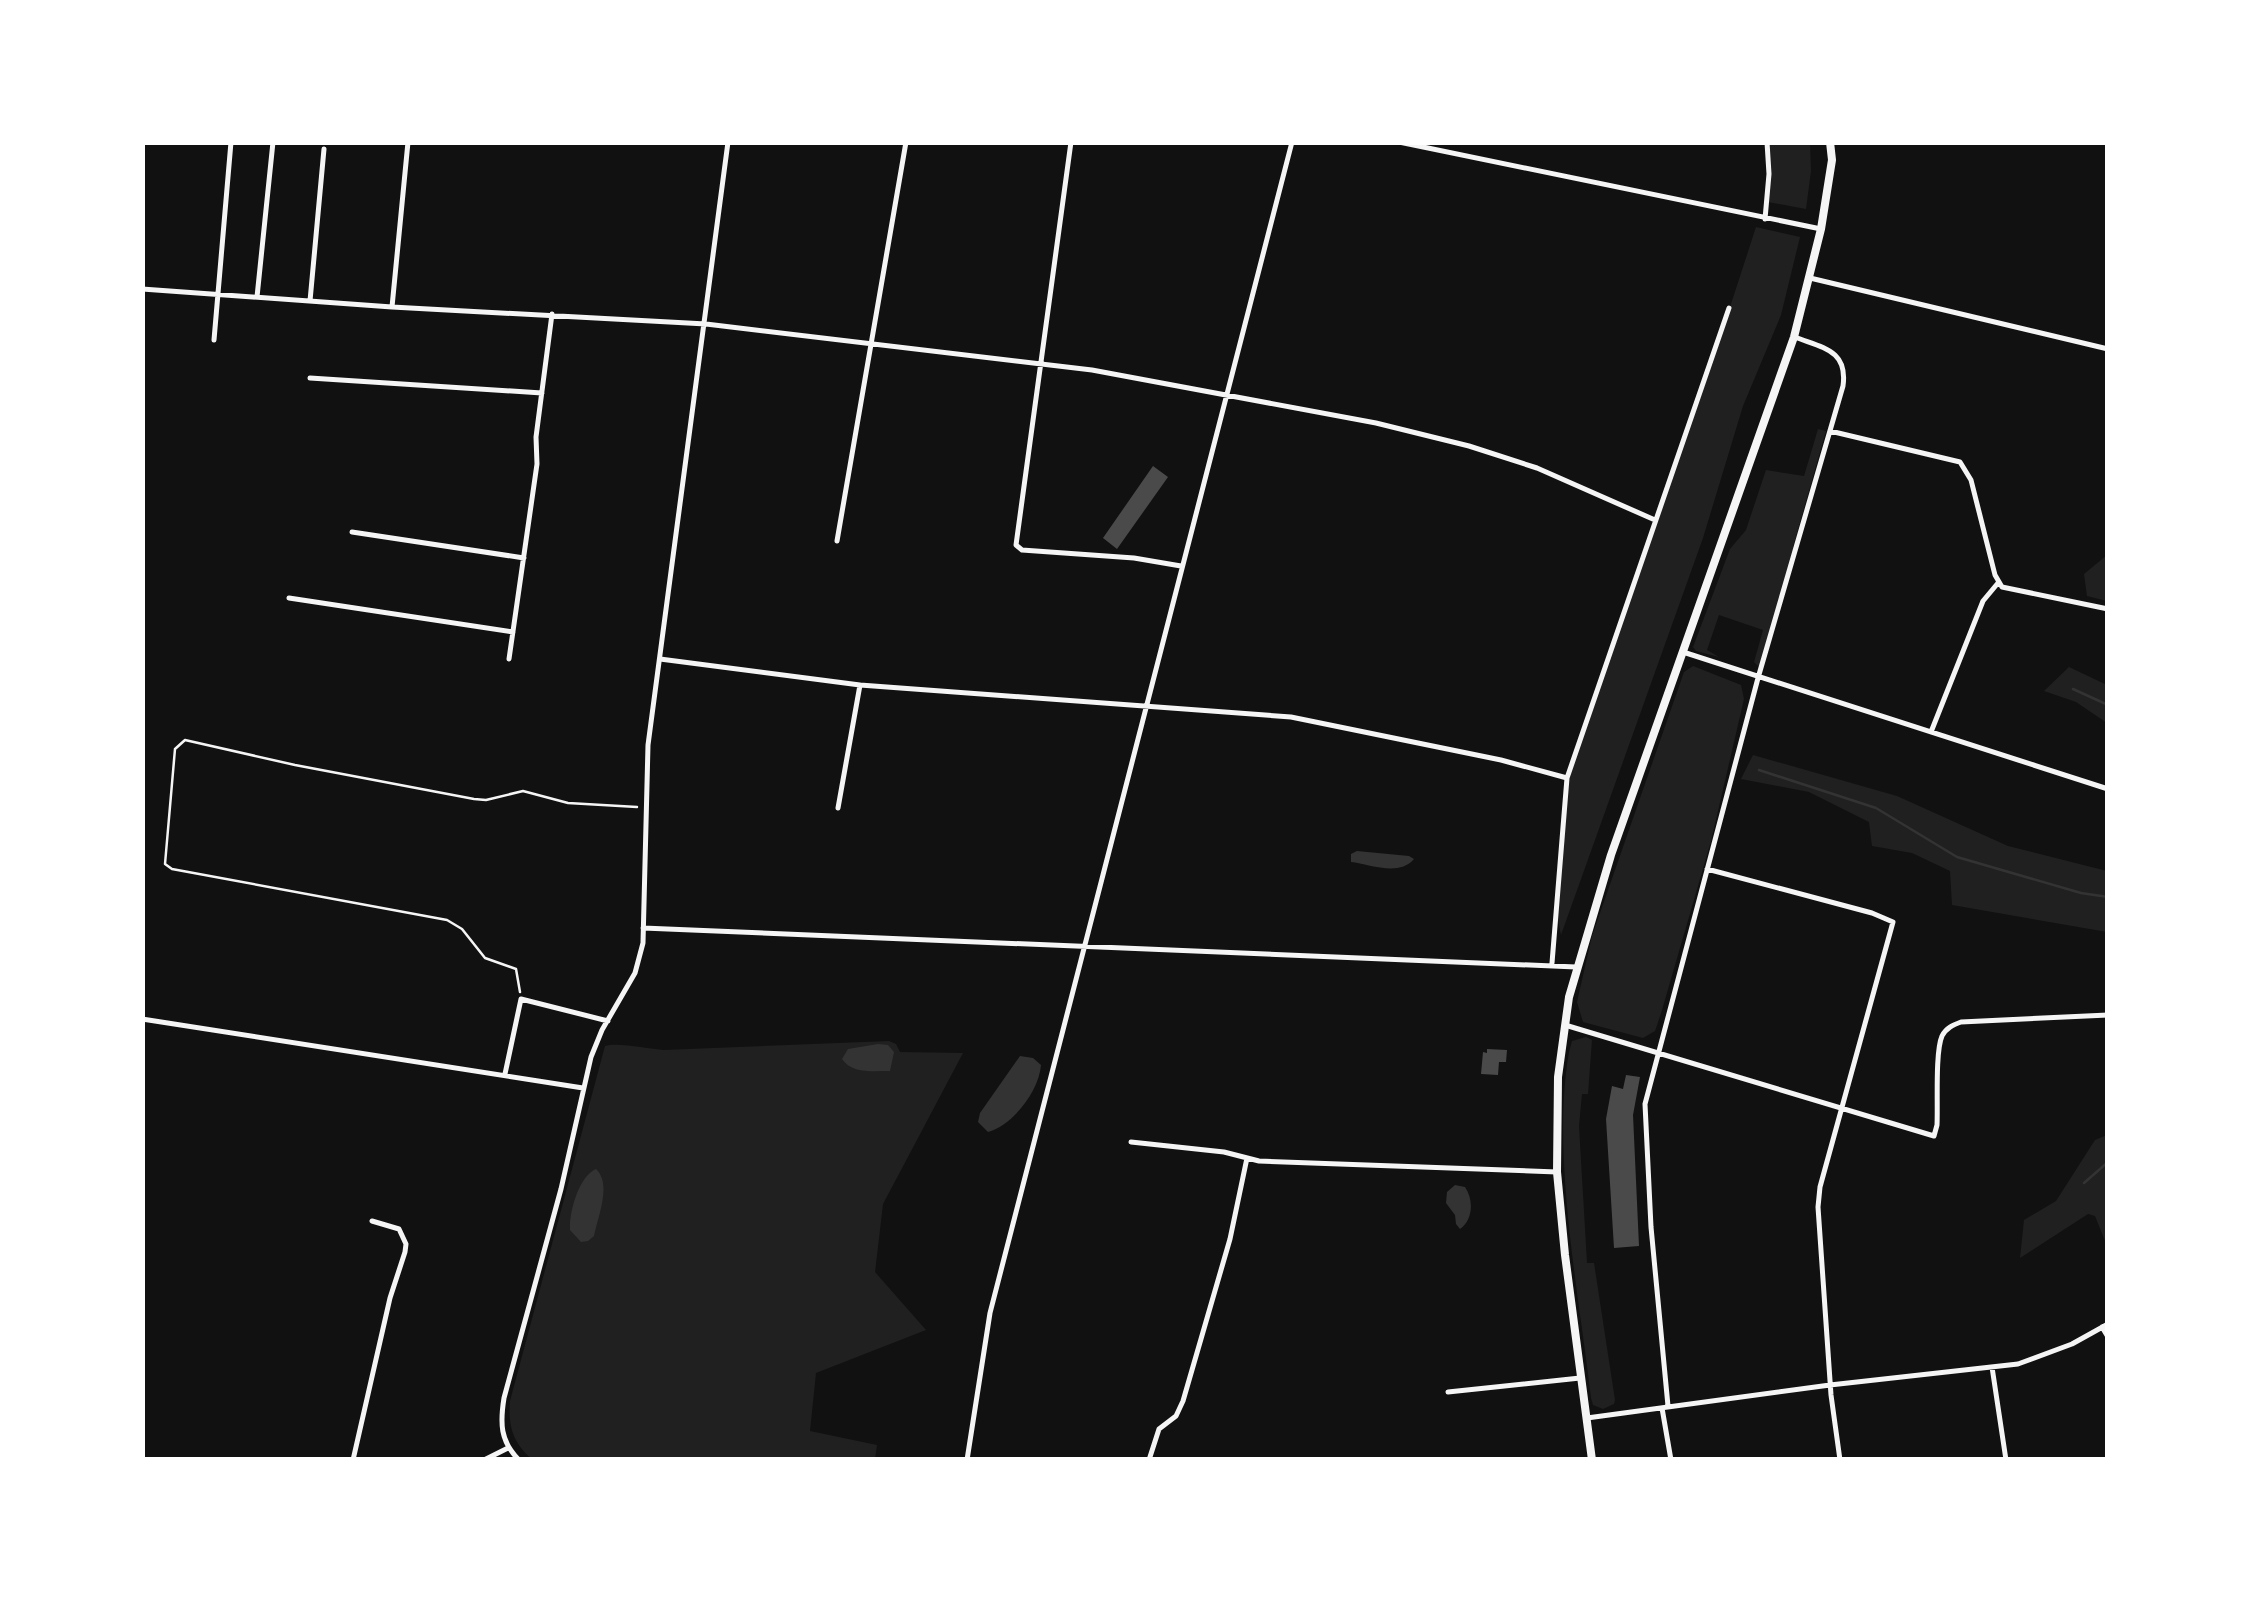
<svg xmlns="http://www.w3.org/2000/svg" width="2250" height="1602" viewBox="0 0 2250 1602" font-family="Jost,sans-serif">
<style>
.green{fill:#202020}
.water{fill:#333}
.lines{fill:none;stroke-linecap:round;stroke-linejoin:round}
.stream{stroke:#333;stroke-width:2.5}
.building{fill:#4a4a4a}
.path{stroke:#f5f5f5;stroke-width:2.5}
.minor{stroke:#f5f5f5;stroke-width:5}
.primary{stroke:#f5f5f5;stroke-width:8}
</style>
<rect width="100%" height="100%" fill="#111"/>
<path class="green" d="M1767,143H1810L1811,171L1806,209L1768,202Z
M1756,227L1800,237L1781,315L1743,406L1703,538L1561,935L1555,905L1567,778L1705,384Z
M1818,429L1826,431L1793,547L1796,550L1762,670L1754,662L1763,630L1719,615L1707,650L1719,657L1696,651L1693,647L1730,549L1746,530L1766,470L1804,476Z
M2107,555V601L2087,596L2084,574Z
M1693,666L1741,685L1744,699L1711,841L1662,1010L1655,1031L1643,1038L1583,1022L1577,1002L1592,936L1684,672Z
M2069,667L2107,685V723L2076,702L2044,691Z
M1753,755L1897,796L2008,846L2107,871V932L1952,905L1950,871L1912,853L1872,846L1869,822L1809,792L1741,779Z
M1586,1037L1592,1040L1588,1094H1582L1579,1126L1587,1263H1594L1615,1400L1614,1404L1603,1409L1593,1405L1591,1398C1579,1293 1551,1155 1569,1052L1572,1041Z
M889,1041L896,1044L900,1052L963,1053L883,1204L875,1272L926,1330L816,1373L810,1431L877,1445L875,1459H532C513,1443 508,1426 510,1401L605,1046C618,1042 648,1049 664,1050Z
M2107,1135V1246L2095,1216L2088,1214L2020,1258L2024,1220L2056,1201L2095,1140Z"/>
<path class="water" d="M1357,851L1409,856L1414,859C1399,877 1369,864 1351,862V854Z
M878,1044L888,1045L894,1052L890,1071C873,1071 852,1074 842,1059L848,1049Z
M1020,1056L1033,1058L1041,1065C1039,1091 1013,1125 988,1132L978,1122L980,1113Z
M596,1169C612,1184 598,1216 594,1236L588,1241L581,1242L570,1230C569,1212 579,1176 596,1169Z
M1455,1185L1465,1187C1474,1200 1473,1220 1460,1229L1456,1224L1455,1215L1446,1203L1447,1192Z"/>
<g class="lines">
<path class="stream" d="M2073,689L2108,705
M1759,770L1876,808L1957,857L2081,893L2108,897
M2084,1183L2108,1162"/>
</g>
<path class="building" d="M1153,466L1168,477L1117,549L1103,538Z
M1487,1049L1507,1050L1506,1062H1499L1498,1075L1481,1074L1483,1052L1487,1053Z
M1626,1075L1640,1077L1633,1115L1639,1246L1614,1248L1606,1119L1612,1086L1623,1089Z"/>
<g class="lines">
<path class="path" d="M520,992L516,969L485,958L462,929L447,920L172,869L165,864L175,749L185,740L295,765L474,799L486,800L523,791L568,803L637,807"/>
<path class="minor" d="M1071,142L1016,545L1022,550L1134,558L1181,566
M1399,142L1821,229
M1765,219L1769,174L1767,142
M1810,278L2108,349
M142,289L392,307L706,324L1092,370L1376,423L1469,446L1537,468L1655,520
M257,297L273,142
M310,301L324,149
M392,307L408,142
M214,340L231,142
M310,378L542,393
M1830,431L1960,462L1971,480L1995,575L2002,587L2108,609
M352,532L524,558
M837,541L906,142
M289,598L513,632
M1683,652L2108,789
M509,659L537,464L536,437L552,314
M660,659L860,685L1291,717L1501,760L1567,778
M1931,732L1983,601L1998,583
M838,808L860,685
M1707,869L1872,913L1893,922L1820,1187L1818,1207L1831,1395L1840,1460
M643,928L1576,967
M1552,963L1567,778L1729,308
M142,1019L583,1088
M1565,1025L1934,1136L1937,1125C1938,1105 1935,1052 1942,1036C1946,1028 1953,1025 1961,1022L2108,1015
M505,1074L521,999L608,1021
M1131,1142L1224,1152L1259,1161L1557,1172
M2102,1327L2108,1337
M1992,1367L2006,1460
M1448,1392L1580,1378
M1668,1406L1651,1227L1645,1104L1758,678L1843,386C1848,350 1823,348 1795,337
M1662,1408L1671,1460
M1587,1418L1830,1385L2018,1364L2072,1344L2108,1324
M353,1460L390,1298L405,1252L406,1244L399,1229L372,1221
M484,1460L508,1448
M519,1460C500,1441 500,1423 504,1398L561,1189L591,1057L602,1030L635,973L643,943L648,745L728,142
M967,1460L990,1313L1292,142
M1149,1460L1159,1429L1176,1416L1183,1401L1230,1239L1247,1158"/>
<path class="primary" d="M1592,1460L1565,1255L1557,1172L1558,1077L1569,997L1611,855L1794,337L1821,229L1832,160L1830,142"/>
</g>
<rect width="2250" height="1602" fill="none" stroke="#ffffff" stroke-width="290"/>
</svg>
